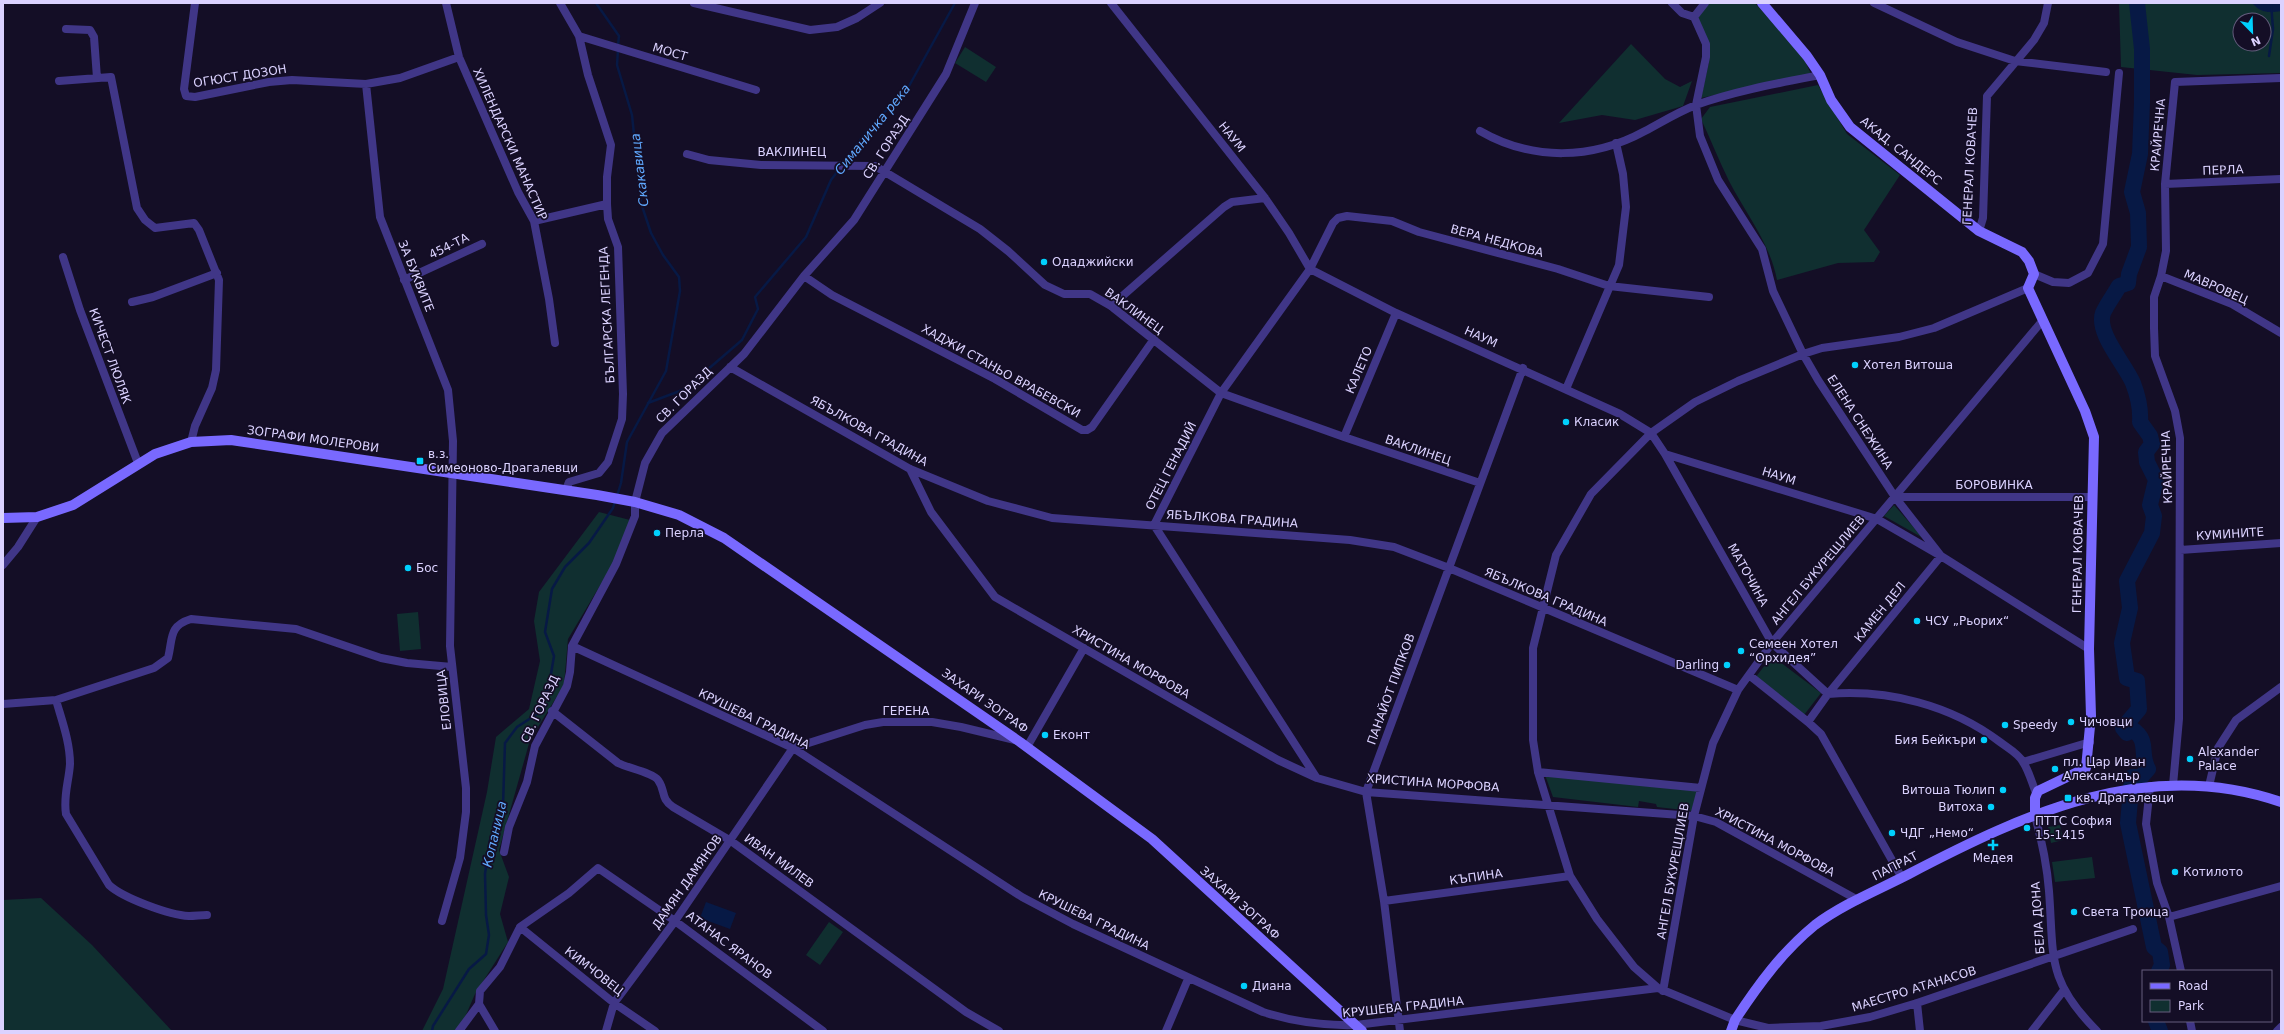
<svg xmlns="http://www.w3.org/2000/svg" width="2284" height="1034" viewBox="0 0 2284 1034" font-family="'DejaVu Sans',sans-serif">
<style>
.green{fill:#102f30;fill-rule:evenodd}
.water{fill:#071945}
.lines{fill:none;stroke-linecap:round;stroke-linejoin:round}
.stream{stroke:#071945;stroke-width:2.5}
.river{stroke:#071945;stroke-width:16}
.street{stroke:#403687;stroke-width:8}
.secondary{stroke:#7969ff;stroke-width:10}
.poi-dot{fill:#00d0fd;stroke:#140e26;stroke-width:1.5}
.labels{text-anchor:middle;stroke-width:3.5;stroke-linejoin:round;paint-order:stroke}
.street-label{font-size:12px;fill:#dbd2ff;stroke:#140e26}
.poi-label{font-size:12px;fill:#dbd2ff;stroke:#140e26;text-anchor:start}
.water-label{font-size:13px;font-style:italic;fill:#60a9ff;stroke:#140e26}
</style>
<rect width="100%" height="100%" fill="#140e26"/>
<path class="green" d="M1707,3H1755L1803,57L1811,74L1701,98L1709,62L1693,18Z
M2119,3H2281V73L2197,75L2121,67ZM2240,20H2264V44H2240Z
M1631,44L1665,79L1680,87L1692,81L1683,106L1635,120L1602,115L1559,123Z
M965,47L996,67L986,82L955,63Z
M1818,85L1847,134L1900,175L1864,230L1880,252L1874,262L1838,263L1777,280C1770,243 1746,214 1729,181C1719,161 1711,140 1701,119L1710,107Z
M1894,505L1923,538L1884,516Z
M599,512L630,520L614,562L568,639L564,685L530,740L499,850L509,877L500,914L508,942L475,994L459,1031H422L443,989L487,792L496,737L529,709L540,661L534,621L539,592Z
M418,612L421,649L400,651L397,614Z
M1772,656L1821,693L1804,715L1755,678Z
M1545,775L1697,790L1692,811L1657,807L1656,804L1639,801L1638,807L1553,797Z
M2060,825L2063,840L2051,843L2048,827Z
M2092,857L2095,878L2055,882L2052,862Z
M41,898L92,945L172,1031H3V900Z
M829,922L843,932L820,965L806,955Z"/>
<path class="water" d="M2252,3H2281V11C2268,13 2261,13 2252,3Z
M706,902L736,913L730,929L700,918Z"/>
<g class="lines">
<path class="stream" d="M596,3L619,36L618,45
M2269,56L2273,29L2271,3
M842,164L867,131L909,86L955,3
M648,403L685,389L742,340L758,309L755,297L806,237L831,180L840,168
M617,496L621,483L627,442L666,371L680,291L679,277L663,255L651,233L641,203L632,115L617,65L618,50
M432,1031L433,1026L469,969L486,954L489,935L486,915L485,874L490,840L503,806L505,743L517,727L537,714L549,686L554,656L545,632L552,589L565,567L589,543L613,508L615,501"/>
<path class="river" d="M2137,3L2142,49V102L2140,154L2132,192L2138,213L2139,247L2129,274L2128,283L2119,286C2114,295 2107,304 2103,313C2096,333 2125,364 2133,383C2138,396 2141,408 2140,422L2150,436L2152,444L2146,452L2147,462L2156,480L2150,505L2154,516L2152,533L2127,581L2130,608L2122,643L2127,678L2137,681L2139,709L2123,728L2127,733L2132,729C2150,741 2139,753 2148,769L2141,777H2132L2128,823L2154,947L2160,952L2162,965L2159,971
M2156,1021L2160,1031"/>
<path class="street" d="M195,3L184,89L186,96L195,97L269,82L292,80L366,84L400,78L459,57
M446,3L459,57L518,192L534,221L549,299L555,343
M560,3L579,36L588,75L611,145L607,177V204L608,219L618,247L623,394L622,419L608,462L599,473L569,482L566,490
M694,3L810,30L837,27L857,18L880,3
M1111,3L1265,198L1289,233L1310,269L1396,313L1620,414L1651,433L1665,454L1877,519L1941,556L1828,694L1808,722
M1672,3L1682,13L1694,17
M1874,3L1957,42L2015,61L2106,72
M1694,17L1706,44V57L1696,105L1700,136L1718,180L1762,249L1773,291L1803,354L1818,380L1895,497L1941,556L2089,649
M1694,17L1705,3
M66,29L90,30L94,37L97,78
M579,36L756,90
M59,81L111,77L137,208L145,220L155,228L194,223L199,230L219,280L216,370L212,388L195,426L191,442
M366,84L380,217L448,390L453,441L450,646L466,788V812L460,858L442,921
M1480,131C1532,161 1592,160 1645,131C1662,122 1678,112 1696,105C1735,91 1779,83 1820,75
M687,154L709,160L761,165L875,166L980,229L1008,251L1045,285L1064,294H1090L1111,306L1221,393L1344,437L1480,483
M2165,184L2281,179
M534,221L607,204
M1979,231L1983,218L1987,96L2034,40L2044,23L2048,3
M63,257L80,310L138,463
M2034,274L2053,282L2069,283L2088,273L2103,244L2119,73
M804,276L832,295L995,379L1082,430H1087L1092,427L1154,339
M2161,276L2232,304L2281,333
M404,280L482,244
M2028,288L1934,328L1899,337L1822,348L1803,354L1738,381L1695,402L1651,433L1591,494L1556,555L1533,648V740L1538,772L1570,876L1597,919L1634,967L1658,988L1735,1020L1768,1028L1821,1026L1870,1017L1917,1003L2133,929
M132,302L153,297L217,273
M1111,306L1224,207L1232,202L1265,198
M730,367L910,469L988,501L1052,518L1350,540L1394,547L1449,568L1738,690
M1566,389L1619,265L1626,207L1623,174L1616,143
M1344,437L1396,313
M1665,454L1772,643L1828,694C1888,689 1951,705 2000,742C2008,748 2019,754 2023,762C2029,771 2032,783 2036,793
M910,469L931,512L995,597L1278,760L1317,778L1366,792L1694,816L1716,822L1858,900
M1895,497H2092
M2180,550L2281,543
M3,565L18,547L37,517
M572,646L793,748L1022,897L1073,924L1263,1012C1294,1022 1323,1026 1356,1025L1658,988
M1749,675L1808,722L1821,734L1902,878
M56,700C62,721 70,742 70,764C69,781 63,796 66,814L109,885C123,898 169,915 189,916C195,916 201,915 207,915
M3,704L56,700L154,668L168,658C173,639 168,626 191,619L296,629L381,658L407,663L452,667
M552,711L618,763C628,768 653,773 658,780C666,791 660,798 673,807L731,841L966,1012L999,1031
M1027,747L1084,648
M2023,762L2090,742
M1538,772L1701,788
M1316,777L1154,525L1221,393L1310,269L1333,223L1338,218L1347,216L1392,221L1419,232L1558,269L1609,286L1709,297
M2173,785L2179,719L2180,438L2175,411L2155,356L2154,328V297L2161,276L2166,251L2165,184L2175,82L2281,78
M2150,786L2146,824L2157,883L2169,917L2181,971
M2209,786L2218,748L2236,720L2281,687
M2035,816C2042,841 2047,865 2049,891C2054,957 2046,980 2097,1031
M504,852L509,827L527,782L535,746L567,686L570,672L572,646L616,564L635,516V502L645,463L662,433L744,354L804,276L854,220L946,74L975,3
M1384,901L1570,876
M2169,917L2281,886
M520,927L614,1003L655,1031
M1663,991L1694,816L1713,743L1738,690L1772,643L2043,320
M1917,1003L1920,1031
M2190,1021L2192,1031
M459,1031L479,1004
M495,1031L479,1004L480,991L500,967L520,927L569,893L598,868L675,921L823,1031
M606,1031L614,1003L675,921L793,748L865,725L883,722H932L961,727L1015,740
M1166,1031L1188,979
M1400,1031L1384,901L1366,792L1523,368
M2032,1031L2064,990
M2277,1031L2281,1027"/>
<path class="secondary" d="M1762,3L1807,56L1820,75L1831,100L1850,127L1979,231L2022,252L2029,261L2034,274L2028,288L2085,411L2094,437L2089,649L2091,716L2086,768L2038,791L2035,798V816
M3,518L37,517L73,505L155,454L191,442L231,440L597,495L635,502L679,515L724,538L1020,742L1152,839L1362,1031
M1731,1031L1735,1020C1758,985 1782,952 1815,925C1843,904 1878,890 1909,874C2026,813 2148,756 2281,802"/>
</g>
<g class="poi-dot">
<circle cx="1044" cy="262" r="4"/>
<circle cx="1855" cy="365" r="4"/>
<circle cx="1566" cy="422" r="4"/>
<rect x="416" y="457" width="8" height="8" rx="2"/>
<circle cx="657" cy="533" r="4"/>
<circle cx="408" cy="568" r="4"/>
<circle cx="1917" cy="621" r="4"/>
<circle cx="1741" cy="651" r="4"/>
<circle cx="1727" cy="665" r="4"/>
<circle cx="2071" cy="722" r="4"/>
<circle cx="2005" cy="725" r="4"/>
<circle cx="1045" cy="735" r="4"/>
<circle cx="1984" cy="740" r="4"/>
<circle cx="2190" cy="759" r="4"/>
<circle cx="2055" cy="769" r="4"/>
<circle cx="2003" cy="790" r="4"/>
<rect x="2064" y="794" width="8" height="8" rx="2"/>
<circle cx="1991" cy="807" r="4"/>
<circle cx="2027" cy="828" r="4"/>
<circle cx="1892" cy="833" r="4"/>
<path d="M1991 839h4v4h4v4h-4v4h-4v-4h-4v-4h4z"/>
<circle cx="2175" cy="872" r="4"/>
<circle cx="2074" cy="912" r="4"/>
<circle cx="1244" cy="986" r="4"/>
</g>
<g class="labels">
<g class="street-label">
<text transform="translate(670 52) rotate(17)" y="4">МОСТ</text>
<text transform="translate(240 76) rotate(-9)" y="4">ОГЮСТ ДОЗОН</text>
<text transform="translate(2158 135) rotate(-85)" y="4">КРАЙРЕЧНА</text>
<text transform="translate(1232 137) rotate(51)" y="4">НАУМ</text>
<text transform="translate(510 144) rotate(66)" y="4">ХИЛЕНДАРСКИ МАНАСТИР</text>
<text transform="translate(886 147) rotate(-57)" y="4">СВ. ГОРАЗД</text>
<text transform="translate(1901 151) rotate(39)" y="4">АКАД. САНДЕРС</text>
<text x="792" y="156">ВАКЛИНЕЦ</text>
<text transform="translate(1970 166) rotate(-87)" y="4">ГЕНЕРАЛ КОВАЧЕВ</text>
<text transform="translate(2223 170) rotate(-2)" y="4">ПЕРЛА</text>
<text transform="translate(1497 241) rotate(15)" y="4">ВЕРА НЕДКОВА</text>
<text transform="translate(449 246) rotate(-26)" y="4">454-ТА</text>
<text transform="translate(416 276) rotate(68)" y="4">ЗА БУКВИТЕ</text>
<text transform="translate(2216 287) rotate(24)" y="4">МАВРОВЕЦ</text>
<text transform="translate(1134 311) rotate(36)" y="4">ВАКЛИНЕЦ</text>
<text transform="translate(607 315) rotate(-93)" y="4">БЪЛГАРСКА ЛЕГЕНДА</text>
<text transform="translate(1481 337) rotate(24)" y="4">НАУМ</text>
<text transform="translate(110 356) rotate(70)" y="4">КИЧЕСТ ЛЮЛЯК</text>
<text transform="translate(1359 370) rotate(-67)" y="4">КАЛЕТО</text>
<text transform="translate(1001 371) rotate(29)" y="4">ХАДЖИ СТАНЬО ВРАБЕВСКИ</text>
<text transform="translate(684 395) rotate(-45)" y="4">СВ. ГОРАЗД</text>
<text transform="translate(1860 422) rotate(57)" y="4">ЕЛЕНА СНЕЖИНА</text>
<text transform="translate(869 431) rotate(29)" y="4">ЯБЪЛКОВА ГРАДИНА</text>
<text transform="translate(313 439) rotate(8)" y="4">ЗОГРАФИ МОЛЕРОВИ</text>
<text transform="translate(1418 450) rotate(19)" y="4">ВАКЛИНЕЦ</text>
<text transform="translate(1171 466) rotate(-63)" y="4">ОТЕЦ ГЕНАДИЙ</text>
<text transform="translate(2167 467) rotate(-92)" y="4">КРАЙРЕЧНА</text>
<text transform="translate(1779 476) rotate(17)" y="4">НАУМ</text>
<text x="1994" y="489">БОРОВИНКА</text>
<text transform="translate(1232 519) rotate(4)" y="4">ЯБЪЛКОВА ГРАДИНА</text>
<text transform="translate(2230 534) rotate(-4)" y="4">КУМИНИТЕ</text>
<text transform="translate(2078 554) rotate(-89)" y="4">ГЕНЕРАЛ КОВАЧЕВ</text>
<text transform="translate(1818 570) rotate(-50)" y="4">АНГЕЛ БУКУРЕЩЛИЕВ</text>
<text transform="translate(1748 575) rotate(61)" y="4">МАТОЧИНА</text>
<text transform="translate(1546 597) rotate(23)" y="4">ЯБЪЛКОВА ГРАДИНА</text>
<text transform="translate(1880 612) rotate(-51)" y="4">КАМЕН ДЕЛ</text>
<text transform="translate(1131 662) rotate(30)" y="4">ХРИСТИНА МОРФОВА</text>
<text transform="translate(1391 689) rotate(-70)" y="4">ПАНАЙОТ ПИПКОВ</text>
<text transform="translate(444 700) rotate(-96)" y="4">ЕЛОВИЦА</text>
<text transform="translate(985 701) rotate(35)" y="4">ЗАХАРИ ЗОГРАФ</text>
<text transform="translate(540 709) rotate(-65)" y="4">СВ. ГОРАЗД</text>
<text x="906" y="715">ГЕРЕНА</text>
<text transform="translate(754 719) rotate(26)" y="4">КРУШЕВА ГРАДИНА</text>
<text transform="translate(1433 783) rotate(4)" y="4">ХРИСТИНА МОРФОВА</text>
<text transform="translate(1775 842) rotate(28)" y="4">ХРИСТИНА МОРФОВА</text>
<text transform="translate(779 861) rotate(36)" y="4">ИВАН МИЛЕВ</text>
<text transform="translate(1895 866) rotate(-27)" y="4">ПАПРАТ</text>
<text transform="translate(1673 871) rotate(-80)" y="4">АНГЕЛ БУКУРЕЩЛИЕВ</text>
<text transform="translate(1476 877) rotate(-8)" y="4">КЪПИНА</text>
<text transform="translate(687 882) rotate(-55)" y="4">ДАМЯН ДАМЯНОВ</text>
<text transform="translate(1240 903) rotate(42)" y="4">ЗАХАРИ ЗОГРАФ</text>
<text transform="translate(2038 918) rotate(-94)" y="4">БЕЛА ДОНА</text>
<text transform="translate(1094 920) rotate(26)" y="4">КРУШЕВА ГРАДИНА</text>
<text transform="translate(729 945) rotate(37)" y="4">АТАНАС ЯРАНОВ</text>
<text transform="translate(594 971) rotate(38)" y="4">КИМЧОВЕЦ</text>
<text transform="translate(1914 989) rotate(-17)" y="4">МАЕСТРО АТАНАСОВ</text>
<text transform="translate(1403 1007) rotate(-6)" y="4">КРУШЕВА ГРАДИНА</text>
</g>
<g class="poi-label">
<text x="1052" y="266">Одаджийски</text>
<text x="1863" y="369">Хотел Витоша</text>
<text x="1574" y="426">Класик</text>
<text x="428" y="458">в.з.<tspan x="428" dy="14">Симеоново-Драгалевци</tspan></text>
<text x="665" y="537">Перла</text>
<text x="416" y="572">Бос</text>
<text x="1925" y="625">ЧСУ „Рьорих“</text>
<text x="1749" y="648">Семеен Хотел<tspan x="1749" dy="14">“Орхидея”</tspan></text>
<text x="1719" y="669" text-anchor="end">Darling</text>
<text x="2079" y="726">Чичовци</text>
<text x="2013" y="729">Speedy</text>
<text x="1053" y="739">Еконт</text>
<text x="1976" y="744" text-anchor="end">Бия Бейкъри</text>
<text x="2198" y="756">Alexander<tspan x="2198" dy="14">Palace</tspan></text>
<text x="2063" y="766">пл. Цар Иван<tspan x="2063" dy="14">Александър</tspan></text>
<text x="1995" y="794" text-anchor="end">Витоша Тюлип</text>
<text x="2076" y="802">кв. Драгалевци</text>
<text x="1983" y="811" text-anchor="end">Витоха</text>
<text x="2035" y="825">ПТТС София<tspan x="2035" dy="14">15-1415</tspan></text>
<text x="1900" y="837">ЧДГ „Немо“</text>
<text x="1993" y="862" text-anchor="middle">Медея</text>
<text x="2183" y="876">Котилото</text>
<text x="2082" y="916">Света Троица</text>
<text x="1252" y="990">Диана</text>
</g>
<g class="water-label">
<text transform="translate(872 129) rotate(-51)" y="5">Симаничка река</text>
<text transform="translate(639 170) rotate(-97)" y="5">Скакавица</text>
<text transform="translate(494 834) rotate(-77)" y="5">Копаница</text>
</g>
</g>
<rect width="2284" height="1034" fill="none" stroke="#dbd2ff" stroke-width="8"/>
<rect x="2142" y="970" width="130" height="52" fill="#140e26" stroke="#645c7d"/>
<rect x="2150" y="983" width="20" height="6" fill="#7969ff" stroke="#645c7d"/>
<text x="2178" y="990" font-size="12" fill="#dbd2ff">Road</text>
<rect x="2150" y="1000" width="20" height="12" fill="#102f30" stroke="#645c7d"/>
<text x="2178" y="1010" font-size="12" fill="#dbd2ff">Park</text>
<g transform="translate(2252 32) rotate(157)"><circle r="19" fill="#140e26" stroke="#645c7d"/>
<path d="M0-3L7 15L0 10L-7 15Z" fill="#00d0fd"/>
<text y="-6" font-size="11" font-weight="bold" text-anchor="middle" fill="#dbd2ff">N</text>
</g>
</svg>
